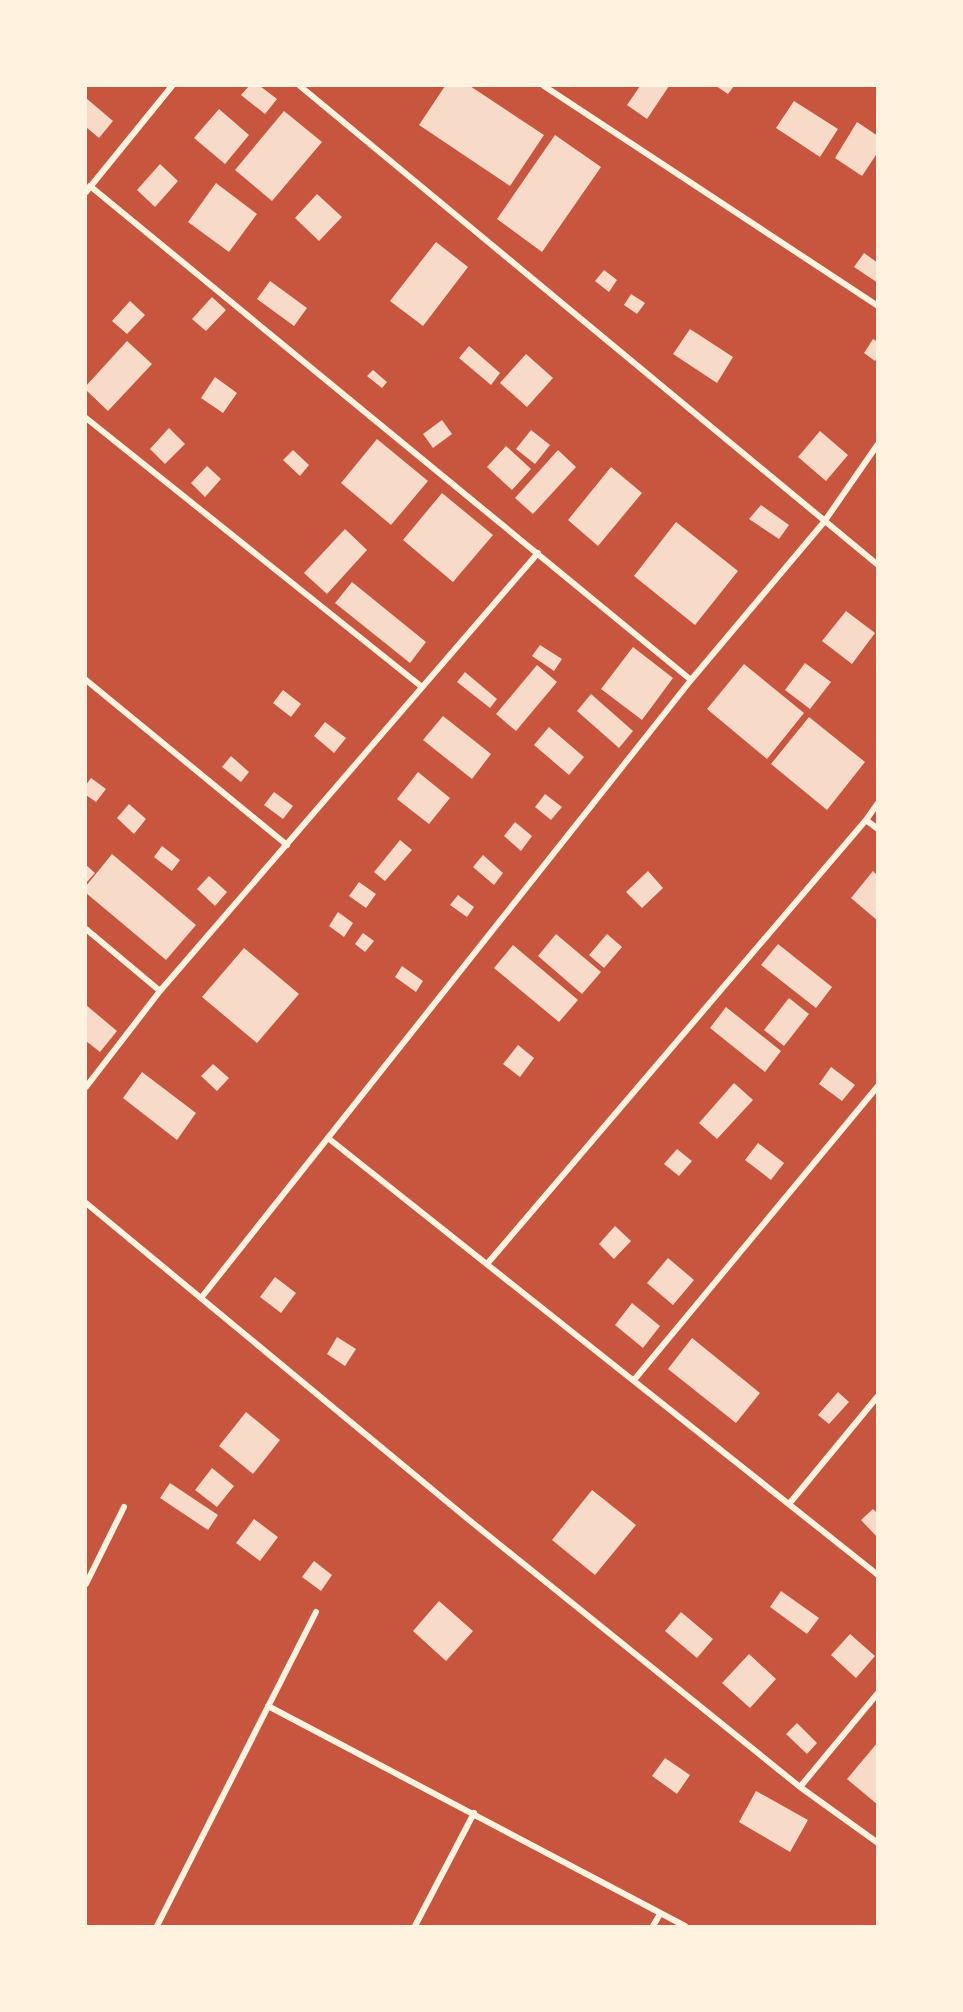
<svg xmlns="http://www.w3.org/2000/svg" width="963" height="2012" viewBox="0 0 963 2012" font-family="'Archivo Narrow',sans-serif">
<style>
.building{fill:#f7dbc8}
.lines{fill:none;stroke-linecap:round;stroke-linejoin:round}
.minor{stroke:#fff3e0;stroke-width:6}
</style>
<rect width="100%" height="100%" fill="#c8553d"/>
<path class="building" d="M249,86H260L277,99L265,114L241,95Z
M445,86H470L544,135L510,186L419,125Z
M640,86H669L647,119L627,105Z
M716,86H734L728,94Z
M86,98L113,121L99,138L86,127Z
M794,101L838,129L820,157L776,128Z
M219,109L249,135L225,164L194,138Z
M284,111L322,142L272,201L235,170Z
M857,122L878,136V152L862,176L835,158Z
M555,135L601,167L542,252L497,219Z
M160,164L178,181L155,207L137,190Z
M216,183L257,214L229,252L188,222Z
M317,194L342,217L319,241L295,218Z
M436,242L468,267L423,326L390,301Z
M864,253L878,263V283L854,267Z
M604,270L617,280L609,292L595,281Z
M270,281L307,308L294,326L257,299Z
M631,294L645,303L637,314L624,305Z
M212,297L226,310L206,331L192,319Z
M130,301L145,315L127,334L112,321Z
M690,329L733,357L717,383L673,354Z
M873,339L878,342V356L875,361L864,353Z
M127,341L152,364L108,411L86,390V386Z
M469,346L500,373L491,385L459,358Z
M526,354L553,378L527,407L500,383Z
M373,370L387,382L382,388L367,376Z
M215,377L237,393L223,413L201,398Z
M442,420L452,434L433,448L423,434Z
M169,428L185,444L165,464L150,449Z
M531,430L550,445L535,464L516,449Z
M820,431L848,455L826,481L798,457Z
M377,439L428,481L391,525L341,483Z
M506,446L531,469L512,490L487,467Z
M293,450L309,465L300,476L283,460Z
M558,450L576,467L533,514L515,498Z
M207,466L221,479L205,497L191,483Z
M611,467L642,493L598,546L568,520Z
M442,493L493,535L453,582L403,540Z
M761,505L789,525L779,539L749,519Z
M676,522L738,571L695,625L634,576Z
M345,529L367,550L327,594L304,573Z
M352,582L426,642L410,663L335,603Z
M846,611L875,633L852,664L822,641Z
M540,645L562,659L554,671L532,656Z
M633,647L673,678L642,720L601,689Z
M805,663L831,682L810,709L785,690Z
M744,664L804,713L767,759L707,709Z
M537,665L557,682L516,731L496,714Z
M465,672L497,699L490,708L457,682Z
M283,690L301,704L291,717L273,703Z
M591,694L633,731L619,748L577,711Z
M443,716L491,754L472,779L423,740Z
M809,717L865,762L827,810L771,764Z
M325,722L346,738L334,753L314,736Z
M549,727L584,757L569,775L534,745Z
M231,756L249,772L241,782L222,767Z
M418,772L450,798L429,824L397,799Z
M91,778L106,789L96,802L86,795V785Z
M274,792L293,806L283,819L264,805Z
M545,794L562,807L551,820L535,807Z
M129,804L146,819L134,834L117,818Z
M515,822L532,836L521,851L504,836Z
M400,840L412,850L385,881L374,872Z
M162,846L180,860L172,871L154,857Z
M112,854L196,925L166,960L86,893V886Z
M483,855L503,873L494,885L473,867Z
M86,865L95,873L86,883Z
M648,871L663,888L642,908L626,892Z
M873,871L878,876V921L851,898Z
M209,876L227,892L215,906L197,889Z
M359,882L376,894L366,908L349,896Z
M458,895L474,907L467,917L450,905Z
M338,912L353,923L344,937L329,926Z
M363,933L374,941L365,952L355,944Z
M556,934L601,972L582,994L538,956Z
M607,934L622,947L604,968L589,955Z
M778,944L832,987L816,1008L761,965Z
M513,945L578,1000L559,1022L494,968Z
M244,948L299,994L257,1043L202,997Z
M402,966L423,981L416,992L395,977Z
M789,998L809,1014L784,1046L764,1030Z
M86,1005L117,1031L100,1052L86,1041Z
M726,1007L781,1051L765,1072L710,1028Z
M518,1045L534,1058L520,1077L503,1064Z
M213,1064L229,1078L217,1091L201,1076Z
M831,1067L855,1085L842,1101L819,1084Z
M142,1072L196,1113L177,1140L123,1098Z
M734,1083L753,1100L717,1139L699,1123Z
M758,1143L784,1163L771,1180L745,1160Z
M677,1149L692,1161L679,1176L664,1164Z
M615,1226L631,1241L614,1259L599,1244Z
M668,1258L694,1280L673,1305L647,1283Z
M275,1277L296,1293L281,1313L260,1297Z
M632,1303L660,1326L643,1348L615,1325Z
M337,1337L356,1349L345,1366L327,1354Z
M692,1338L760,1393L736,1423L668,1369Z
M838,1392L849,1402L829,1424L818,1415Z
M246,1412L280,1440L253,1474L219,1446Z
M212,1468L234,1486L217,1507L195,1490Z
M170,1483L218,1515L208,1530L160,1498Z
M592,1490L636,1525L595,1575L552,1540Z
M873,1509L878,1514V1538L861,1520Z
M254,1519L278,1537L260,1561L236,1543Z
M314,1561L332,1575L321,1591L302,1577Z
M781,1591L819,1618L807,1634L770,1607Z
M439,1601L473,1631L446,1661L413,1631Z
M681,1612L713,1639L697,1658L665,1631Z
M850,1634L875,1656L856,1678L831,1655Z
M749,1654L776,1679L750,1708L722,1683Z
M797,1723L817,1743L807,1754L786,1734Z
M878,1742V1805L847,1779Z
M665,1758L690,1775L677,1794L652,1776Z
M756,1791L808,1820L790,1852L739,1822Z"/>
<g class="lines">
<path class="minor" d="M300,86L878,565
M544,86L878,306
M90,186L691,680
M86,192L172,86
M86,418L422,687
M86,680L287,845
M878,803L866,820L878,829
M86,929L160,991
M86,1087L160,991L538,553
M328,1138L878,1575
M86,1203L474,1524L800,1787L878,1843
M487,1264L866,820
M201,1298L691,680L824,522L878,444
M634,1380L878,1086
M789,1504L878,1396
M86,1584L124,1507
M268,1706L685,1926
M800,1787L878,1693
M157,1926L316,1612
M415,1926L474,1813
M653,1926L660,1914"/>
</g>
<rect width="963" height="2012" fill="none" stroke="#fff3e0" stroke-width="174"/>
</svg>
